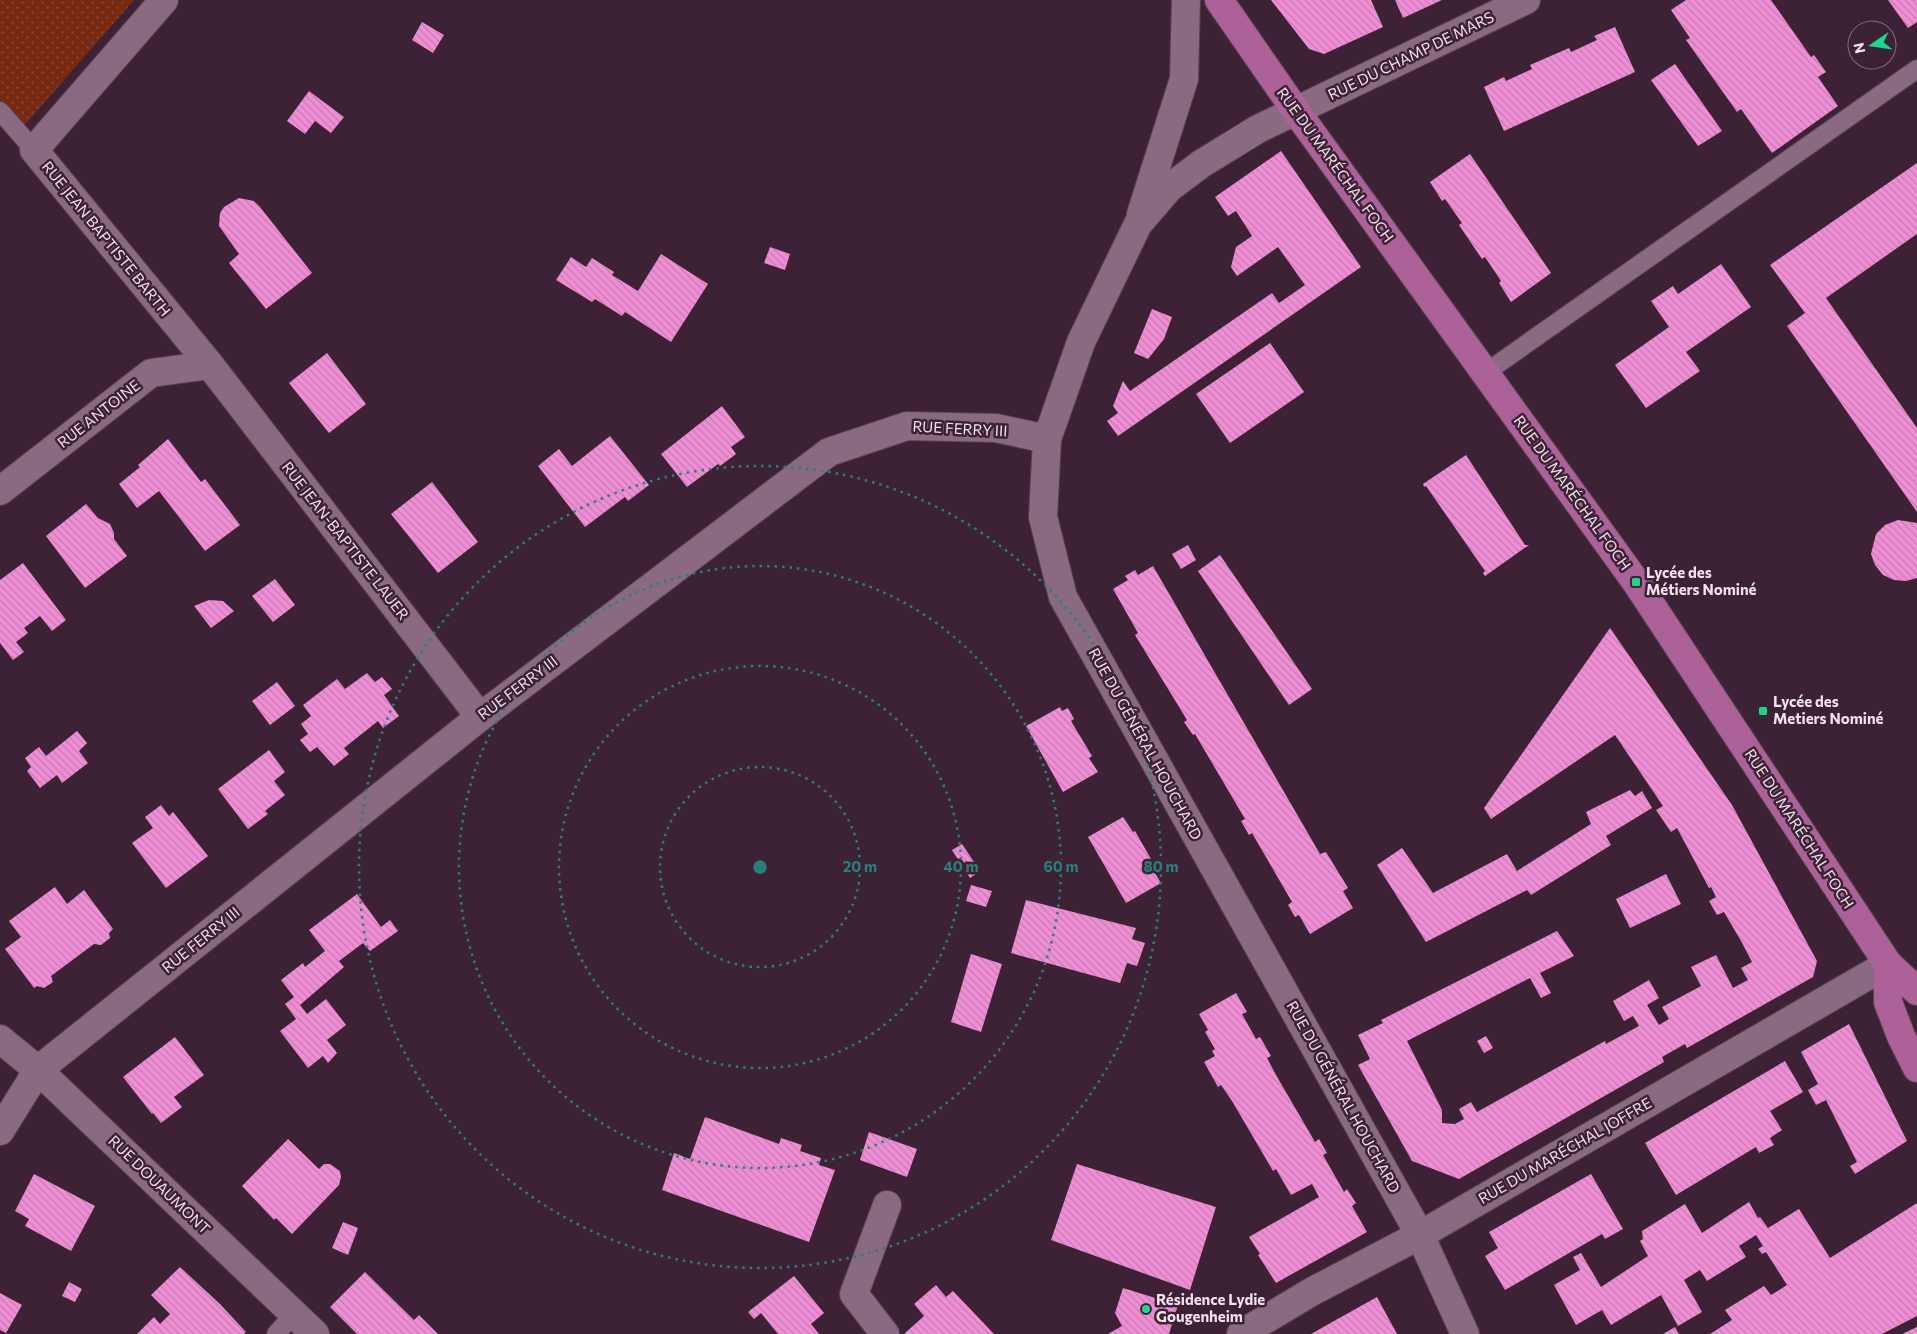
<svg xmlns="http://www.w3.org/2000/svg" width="1917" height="1334" viewBox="0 0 1917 1334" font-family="Commissioner,sans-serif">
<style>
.park{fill:url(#park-dots)}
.building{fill:url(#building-back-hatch)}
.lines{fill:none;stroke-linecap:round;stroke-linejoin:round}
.service-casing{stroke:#594253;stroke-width:20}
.minor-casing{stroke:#594253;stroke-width:30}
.primary-casing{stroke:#594253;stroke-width:30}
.service{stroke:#8a6a81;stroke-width:18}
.minor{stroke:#8a6a81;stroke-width:28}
.primary{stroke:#ac6198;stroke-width:28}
.ring{fill:none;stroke:#26817b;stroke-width:2.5;stroke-dasharray:2.5 5}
.poi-dot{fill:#16d989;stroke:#3d2236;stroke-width:2}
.labels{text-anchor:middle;stroke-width:5;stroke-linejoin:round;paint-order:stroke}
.street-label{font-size:15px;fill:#f2e0ec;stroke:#3d2236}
.poi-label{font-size:15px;font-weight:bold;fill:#f2e0ec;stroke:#3d2236;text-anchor:start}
.centre{fill:#26817b;stroke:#3d2236;stroke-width:2.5}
.ring-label{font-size:15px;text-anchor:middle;font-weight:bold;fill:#26817b;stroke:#3d2236;stroke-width:5;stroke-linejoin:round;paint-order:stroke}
</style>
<defs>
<pattern id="park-dots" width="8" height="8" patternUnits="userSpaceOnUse" patternTransform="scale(1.25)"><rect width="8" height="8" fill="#762a12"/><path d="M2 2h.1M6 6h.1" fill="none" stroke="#8a4935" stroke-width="1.8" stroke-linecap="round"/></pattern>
<pattern id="building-back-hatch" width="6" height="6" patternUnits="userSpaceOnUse" patternTransform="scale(1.25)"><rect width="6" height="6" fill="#ef8ed5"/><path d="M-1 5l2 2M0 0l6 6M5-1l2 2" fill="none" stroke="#c67bb2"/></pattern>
</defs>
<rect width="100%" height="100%" fill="#3d2236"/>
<path class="park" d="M0,0H134L22,128L0,100Z"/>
<path class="building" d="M1271,0H1371L1383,27L1324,54L1309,49Z
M1395,0H1442L1403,18Z
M1686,0H1771L1811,57L1814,55L1826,72L1818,77L1838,106L1772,153L1741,109L1737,112L1686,40L1690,38L1671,10Z
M1888,0H1917V22L1908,28Z
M422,22L444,35L433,53L412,40Z
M1615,27L1635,72L1504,131L1484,87L1504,77L1506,81L1532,69L1530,65L1569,48L1571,52L1597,40L1594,36Z
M1675,64L1722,131L1698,146L1651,80Z
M309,91L344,117L331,133L315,121L305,134L287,121Z
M1281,151L1361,267L1118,436L1107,421L1118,413L1113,406L1123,381L1130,391L1272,293L1279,303L1305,285L1278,247L1237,276L1231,267L1236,247L1252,236L1236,211L1228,216L1215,197Z
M1470,154L1551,273L1511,302L1499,283L1501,281L1485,257L1482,259L1459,225L1462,223L1445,199L1442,201L1430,182Z
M1917,163V234L1826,298L1917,428V512L1787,326L1805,313L1770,265Z
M239,198L254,201L260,207L312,273L266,309L229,263L239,254L219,226L220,213L224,207Z
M770,247L790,254L785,270L764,263Z
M661,254L708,284L671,342L625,312L622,316L595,299L592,302L556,280L571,257L586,267L592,258L614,272L612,275L638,291Z
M1721,264L1751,307L1686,352L1700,371L1646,408L1615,365L1669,327L1651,301L1673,286L1678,294Z
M1152,309L1172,317L1164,339L1148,359L1134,353Z
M1270,343L1304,392L1230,443L1196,394Z
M327,353L366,404L329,433L289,383Z
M722,406L745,437L731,447L736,454L720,466L718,464L687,487L661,454Z
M610,436L649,485L628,501L625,497L585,527L538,466L559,449L572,466Z
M168,439L201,482L205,479L240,525L205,551L159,491L137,508L119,484L140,467L138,465Z
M1466,455L1525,545H1529L1485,576L1483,573L1485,571L1426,486L1424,487L1423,484Z
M432,482L478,542L438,573L391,514Z
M86,504L98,518L110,524L114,533V539L127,556L85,588L46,536Z
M1898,520L1917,523V578L1906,581L1894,580L1883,575L1875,565L1871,554L1876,534L1885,525Z
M1188,545L1196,560L1181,569L1172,554Z
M1220,555L1312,689L1289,705L1198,571Z
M23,563L66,620L52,631L40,616L24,628L28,633L16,642L24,652L13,660L0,643V580Z
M1153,566L1320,854L1326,852L1348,888L1343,891L1353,908L1310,934L1299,915L1295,917L1288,905L1292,902L1252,833L1249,835L1241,821L1245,819L1195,734L1193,735L1184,722L1187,720L1135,635L1138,633L1113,589L1128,580L1125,576L1135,570L1138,575Z
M275,579L295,605L273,622L252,596Z
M209,600L223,601L234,611L211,628L194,606Z
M1610,628L1732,805L1817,961L1813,977L1687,1048L1685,1044L1662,1057L1664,1062L1459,1179L1412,1161L1358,1065L1370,1059L1358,1035L1383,1023L1381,1020L1557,931L1574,956L1540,973L1551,993L1541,998L1530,978L1407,1041L1442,1110V1123L1455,1124L1464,1119L1459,1109L1471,1102L1477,1112L1605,1041L1606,1044L1639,1026L1633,1016L1624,1021L1613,1001L1649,980L1659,998L1647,1005L1659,1025L1669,1019L1662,1007L1701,986L1691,967L1716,955L1733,988L1748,980L1741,968L1752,962L1741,941L1724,912L1717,915L1709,901L1716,897L1711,887L1709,888L1677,828L1671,832L1656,810L1663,806L1615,735L1491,819L1484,808Z
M367,673L375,682L382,677L392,689L384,695L399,716L383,728L378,721L344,748L349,754L334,766L317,747L310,752L300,740L308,734L301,724L311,716L303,705L337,679L345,689Z
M277,682L295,706L270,725L252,701Z
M1060,707L1062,711L1068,708L1074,719L1071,721L1092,756L1089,758L1098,772L1063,792L1026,726Z
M77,731L87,743L79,751L88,763L62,783L57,775L40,788L27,771L31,767L25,758L39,747L46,756Z
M269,750L285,772L274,781L285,795L265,811L268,814L248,829L218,789Z
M1630,790L1635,796L1642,791L1652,808L1606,836L1611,845L1531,895L1527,890L1426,942L1377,865L1402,848L1433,893L1507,854L1517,871L1591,824L1586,812Z
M161,805L169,816L173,812L208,856L166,888L132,843L153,828L145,817Z
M1123,817L1133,832L1135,831L1155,866L1152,868L1161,883L1126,903L1088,837Z
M962,844L980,871L970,878L952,850Z
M1666,874L1681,904L1630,928L1616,899Z
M971,885L992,891L986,907L966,901Z
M55,887L67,904L84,890L113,929L109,933L110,938L101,945L94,944L51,976L53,982L44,988L37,986L34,988L5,949L21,937L9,921Z
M357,894L381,927L390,920L398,931L370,951L363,943L339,961L344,967L300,1005L307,1014L326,999L346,1025L327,1040L337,1053L328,1063L323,1056L308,1068L280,1031L296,1019L285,1004L294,997L281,980L303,963L305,967L325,951L309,930Z
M1026,900L1136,928L1132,939L1145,943L1137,966L1127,963L1120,983L1011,953Z
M971,954L1002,964L981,1032L951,1022Z
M1236,993L1247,1012L1242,1014L1256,1039L1260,1037L1271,1056L1267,1058L1276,1075L1315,1142L1319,1139L1327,1153L1323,1155L1344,1192L1347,1189L1356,1203L1352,1206L1367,1232L1276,1283L1258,1255L1260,1254L1249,1237L1319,1197L1312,1184L1291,1195L1276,1169L1273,1171L1232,1101L1221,1085L1218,1087L1204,1062L1215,1056L1212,1051L1215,1049L1205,1032L1208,1030L1199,1014Z
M1849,1024L1907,1141L1855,1174L1850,1166L1857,1162L1826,1100L1816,1105L1808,1090L1818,1084L1801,1052Z
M1486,1036L1493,1048L1484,1053L1477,1041Z
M175,1037L204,1075L174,1097L182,1107L161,1123L153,1113L152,1114L123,1077Z
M1785,1061L1803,1092L1770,1111L1782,1130L1770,1138L1774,1145L1759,1153L1756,1147L1676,1195L1645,1143Z
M705,1117L779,1144L781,1138L802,1145L800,1151L821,1158L819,1165L835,1170L809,1242L662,1190L674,1153L690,1159Z
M869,1132L917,1149L907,1177L860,1160Z
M288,1139L319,1169L324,1164H330L340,1171L341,1177L339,1185L292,1234L276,1218L274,1220L242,1186Z
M1077,1164L1216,1207L1190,1290L1051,1240Z
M34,1174L95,1206L71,1251L25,1226L29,1219L15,1211Z
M1591,1174L1623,1229L1605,1239L1602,1234L1505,1290L1485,1256L1498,1248L1489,1232Z
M1749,1202L1758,1218L1760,1217L1768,1228L1799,1209L1830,1258L1917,1203V1316L1882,1334H1710L1732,1320L1725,1310L1764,1286L1771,1295L1787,1285L1766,1252L1762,1254L1758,1249L1763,1246L1756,1235L1739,1246L1746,1257L1707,1281L1700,1270L1684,1280L1702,1312L1678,1326L1661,1295L1611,1325L1602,1310L1576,1325L1554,1285L1580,1270L1573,1257L1581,1253L1601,1287L1648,1256L1640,1241L1643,1239L1642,1231L1685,1204L1702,1233Z
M343,1222L358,1228L348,1255L332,1248Z
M180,1267L220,1304L246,1332L244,1334H137L154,1317L160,1324L170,1314L151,1295Z
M365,1272L414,1320L419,1315L438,1334H357L330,1307Z
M794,1276L824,1313L811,1324L819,1334H778L761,1313L754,1319L748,1312Z
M69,1282L82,1289L75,1302L62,1296Z
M936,1285L946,1297L953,1291L994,1334H904L924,1316L914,1304Z
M1123,1288L1178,1305L1169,1334H1108L1122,1326L1115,1313Z
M0,1293L22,1305L6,1333L0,1330Z
M1377,1297L1397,1334H1311L1334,1321Z
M1675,1327L1679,1334H1663Z
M1917,1327V1334H1902Z"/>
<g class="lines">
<g class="service-casing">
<path id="service" d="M0,111L34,150
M1485,373L1917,69
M276,1334L294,1314"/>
</g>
<g class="minor-casing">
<path id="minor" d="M164,0L34,150L210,365L480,717
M1141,214L1184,79L1186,0
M0,491L151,373L210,365
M0,1039L38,1070L315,1334
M0,1131L38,1070L480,717L829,452L907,426L996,428L1047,439
M885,1334L854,1294L887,1205
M1241,1334L1313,1291L1420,1235L1888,964
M1465,1334L1420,1235L1063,597L1043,517L1047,439L1081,342L1138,224L1169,188L1201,164L1258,129L1526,0"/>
</g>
<g class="primary-casing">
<path id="primary" d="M1219,0L1296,111L1636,582L1888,964L1917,991
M1888,964V1002L1901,1036L1917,1068"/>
</g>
<use href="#service" class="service"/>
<use href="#minor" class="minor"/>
<use href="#primary" class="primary"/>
</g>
<g class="ring">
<circle cx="760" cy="867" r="100"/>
<circle cx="760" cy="867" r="201"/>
<circle cx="760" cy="867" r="301"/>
<circle cx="760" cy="867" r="401"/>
</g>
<g class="poi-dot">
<rect x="1631" y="577" width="10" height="10" rx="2.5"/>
<rect x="1758" y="706" width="10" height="10" rx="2.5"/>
<circle cx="1146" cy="1309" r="5"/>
</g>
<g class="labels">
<g class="street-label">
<text transform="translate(1411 56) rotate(-26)" y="5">RUE DU CHAMP DE MARS</text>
<text transform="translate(1335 165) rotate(54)" y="5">RUE DU MARÉCHAL FOCH</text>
<text transform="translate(106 239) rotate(51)" y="5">RUE JEAN BAPTISTE BARTH</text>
<text transform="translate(99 414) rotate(-38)" y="5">RUE ANTOINE</text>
<text transform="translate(960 429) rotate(3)" y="5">RUE FERRY III</text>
<text transform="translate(1572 493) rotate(54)" y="5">RUE DU MARÉCHAL FOCH</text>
<text transform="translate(345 541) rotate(52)" y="5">RUE JEAN-BAPTISTE LAUER</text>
<text transform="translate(518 688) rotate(-37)" y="5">RUE FERRY III</text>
<text transform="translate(1145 744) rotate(61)" y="5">RUE DU GÉNÉRAL HOUCHARD</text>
<text transform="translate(1799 829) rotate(57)" y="5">RUE DU MARÉCHAL FOCH</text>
<text transform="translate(201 940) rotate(-39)" y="5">RUE FERRY III</text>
<text transform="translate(1343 1097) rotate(61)" y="5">RUE DU GÉNÉRAL HOUCHARD</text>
<text transform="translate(1565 1151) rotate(-30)" y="5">RUE DU MARÉCHAL JOFFRE</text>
<text transform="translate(159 1185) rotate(44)" y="5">RUE DOUAUMONT</text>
</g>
<g class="poi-label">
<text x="1646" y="578">Lycée des<tspan x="1646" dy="17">Métiers Nominé</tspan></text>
<text x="1773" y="707">Lycée des<tspan x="1773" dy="17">Metiers Nominé</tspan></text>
<text x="1156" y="1305">Résidence Lydie<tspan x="1156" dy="17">Gougenheim</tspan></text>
</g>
</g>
<circle cx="760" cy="867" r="8" class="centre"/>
<g class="ring-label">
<text x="860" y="872">20 m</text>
<text x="961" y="872">40 m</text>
<text x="1061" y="872">60 m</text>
<text x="1161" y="872">80 m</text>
</g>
<g transform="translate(1872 45) rotate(257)"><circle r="24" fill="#3d2236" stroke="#856e7f"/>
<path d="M0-4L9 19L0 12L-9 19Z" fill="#16d989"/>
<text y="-8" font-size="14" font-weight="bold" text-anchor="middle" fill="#f2e0ec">N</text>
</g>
</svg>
